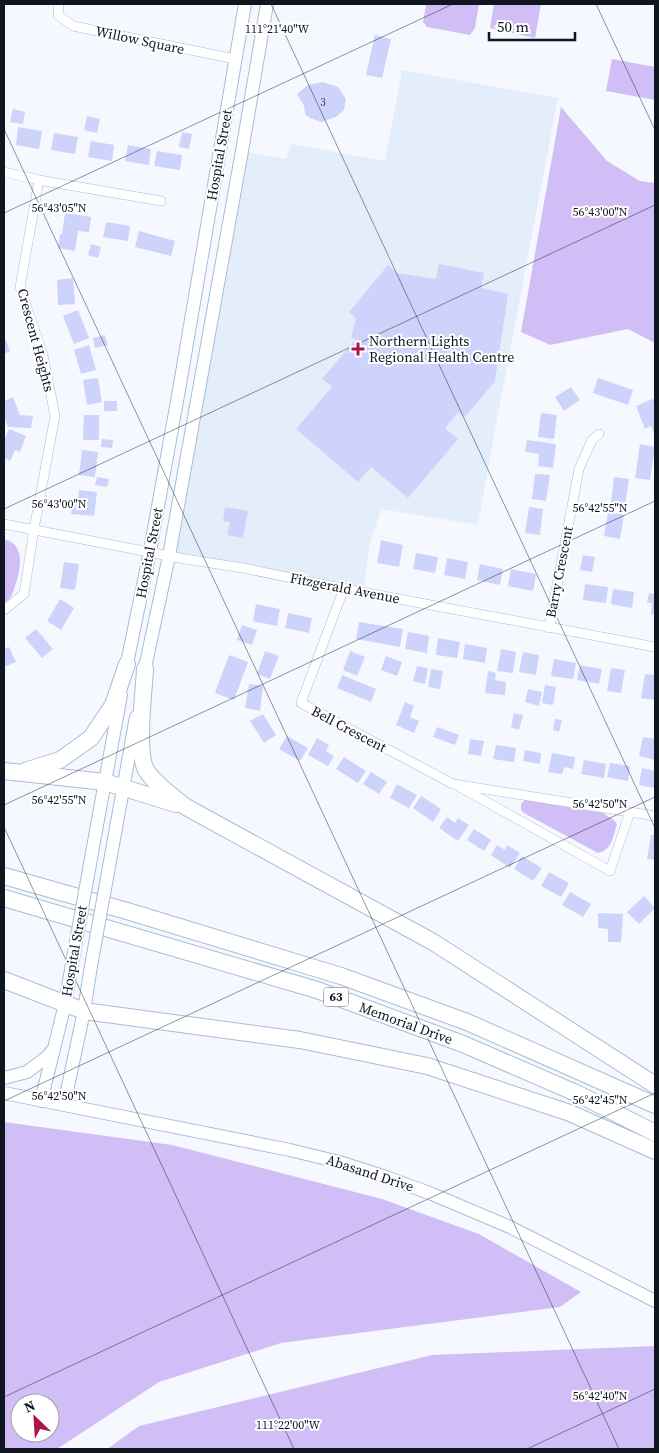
<svg xmlns="http://www.w3.org/2000/svg" width="659" height="1453" viewBox="0 0 659 1453" font-family="'Source Serif 4',serif">
<style>
.built{fill:#e4eefb}
.green{fill:#d2bef6;fill-rule:evenodd}
.building{fill:#cdd3fa}
.lines{fill:none;stroke-linecap:round;stroke-linejoin:round}
.street-casing{stroke:#a9bcd6;stroke-width:10}
.secondary-casing{stroke:#a9bcd6;stroke-width:14}
.highway-casing{stroke:#a9bcd6;stroke-width:18}
.street{stroke:#fff;stroke-width:9}
.secondary{stroke:#fff;stroke-width:12}
.highway{stroke:#fff;stroke-width:16}
.secondary-bridge-casing{stroke:#a9bcd6;stroke-width:14;stroke-linecap:butt}
.secondary-bridge{stroke:#fff;stroke-width:12}
.ticks{fill:none;stroke:#0f161f;stroke-width:1;stroke-opacity:0.45}
.poi-dot{fill:#aa1646;stroke:#fff;stroke-width:2}
.labels{text-anchor:middle;stroke-width:4;stroke-linejoin:round;paint-order:stroke}
.number-label{font-size:11px;fill:#3e4556}
.shield{fill:#fff;stroke:#575c62;stroke-width:1}
.shield-label{font-size:12px;font-weight:bold;fill:#0f161f}
.street-label{font-size:14px;fill:#0f161f;stroke:#fff}
.poi-label{font-size:14px;fill:#0f161f;stroke:#fff;text-anchor:start}
.ticks-label{font-size:12px;text-anchor:middle;fill:#0f161f;stroke:#fff;stroke-width:4;stroke-linejoin:round;paint-order:stroke}
</style>
<rect width="100%" height="100%" fill="#f5f9ff"/>
<path class="built" d="M402,70L558,98L495,430L478,525L381,509L369,547L363,592L169,556L242,151L286,159L291,144L385,161Z"/>
<path class="green" d="M426,4H479L475,28L470,35L427,27L423,22Z
M494,4H541L535,38L490,28Z
M612,59L655,67V100L606,91Z
M561,107L607,161L640,181L655,183V343L628,329L550,345L521,332Z
M4,539C25,544 21,567 16,583C14,588 13,594 10,598C8,600 6,602 4,603Z
M525,800L603,813L614,820L617,824C613,837 612,850 598,853L524,813L521,810V804Z
M4,1122L172,1145L382,1199L479,1234L581,1292L560,1307L281,1343L159,1382L57,1449H4ZM20,1403H50V1433H20Z
M655,1346V1449H107L139,1426L432,1355Z"/>
<path class="building" d="M375,35L391,39L382,78L366,75Z
M323,82L338,87L346,99L344,110L336,117L321,122L310,118L305,114L304,106L297,94L308,85Z
M13,109L25,112L23,124L10,122Z
M87,116L100,119L97,133L84,130Z
M18,127L42,131L39,149L16,145Z
M182,132L192,134L189,149L179,147Z
M54,133L78,137L75,154L51,150Z
M91,141L114,145L112,161L88,157Z
M128,145L151,149L149,165L125,161Z
M157,151L182,155L180,170L154,166Z
M65,213L91,217L89,232L78,231L75,251L58,248L60,234H62Z
M106,222L130,226L128,241L103,237Z
M139,231L175,241L171,256L135,247Z
M91,244L101,247L98,258L88,255Z
M439,264L484,273L481,288L508,294L495,381L465,417L458,412L445,428L458,439L408,498L371,467L358,482L296,429L332,387L322,379L356,339L351,338L356,318L349,312L388,265L397,273L436,279Z
M73,278L75,304L58,305L57,280Z
M78,310L89,338L74,344L63,316Z
M105,335L108,345L95,348L93,338Z
M6,340L10,351L4,354V341Z
M89,345L96,370L81,374L74,350Z
M98,378L102,402L87,405L83,380Z
M598,378L633,390L628,405L593,393Z
M571,387L580,400L564,411L555,397Z
M13,397L20,415L33,416L31,428L8,427L4,417V401Z
M655,398V436L651,426L645,429L636,406Z
M104,401H117V411H104Z
M541,413L557,415L554,439L538,437Z
M84,415H99V440H83Z
M9,429L26,436L20,452L15,450L10,461L4,458V441Z
M102,439L113,440L112,448L101,447Z
M527,440L556,444L553,468L538,466L539,454L525,452Z
M640,444L655,447L650,480L635,478Z
M82,450L98,452L95,477L79,475Z
M535,474L550,475L546,501L532,499Z
M97,477L109,479L107,487L95,485Z
M614,477L629,479L625,505L611,502Z
M79,490L97,492L94,516L71,514L73,502H78Z
M225,507L248,511L243,538L227,535L230,522L223,521Z
M529,507L543,509L540,535L525,533Z
M608,512L624,515L620,539L604,536Z
M381,540L403,545L399,567L377,563Z
M416,553L438,557L435,573L413,569Z
M583,555L595,557L592,572L580,570Z
M447,558L468,562L465,579L444,575Z
M64,562L79,564L75,590L60,588Z
M480,564L503,569L500,585L477,580Z
M511,569L536,574L533,591L508,586Z
M585,584L608,587L606,603L583,600Z
M613,589L634,592L632,608L611,604Z
M649,593L655,594V615L651,614L652,603H647Z
M60,599L74,608L61,630L47,621Z
M256,604L280,609L277,626L253,621Z
M288,613L312,618L309,633L285,628Z
M359,622L403,629L400,647L356,639Z
M242,625L257,630L252,645L237,640Z
M36,629L53,649L42,658L25,638Z
M408,632L429,636L427,653L405,649Z
M438,638L460,642L457,658L436,655Z
M465,644L487,648L485,663L463,659Z
M9,647L16,662L4,667V649Z
M501,649L516,652L513,673L497,671Z
M265,651L279,656L270,679L257,674Z
M350,651L365,657L357,676L343,670Z
M523,652L539,655L536,675L519,672Z
M229,655L248,662L234,700L215,693Z
M386,656L402,662L397,676L381,670Z
M554,659L576,663L573,679L551,676Z
M580,665L602,669L599,684L577,680Z
M417,666L428,668L425,684L413,681Z
M611,668L625,670L621,693L607,691Z
M431,669L443,671L440,689L428,687Z
M488,671L496,673L495,680L506,682L505,695L485,693Z
M645,674L655,675V700L641,698Z
M342,675L376,689L371,702L337,688Z
M249,684L263,686L260,711L245,708Z
M545,685L556,687L553,705L542,703Z
M528,689L542,692L539,706L525,702Z
M405,702L414,706L410,717L419,721L414,733L396,725Z
M514,713L523,715L519,730L511,727Z
M263,714L276,735L264,743L250,721Z
M555,719L562,720L559,732L553,730Z
M437,727L459,735L455,745L433,737Z
M287,736L308,748L300,761L279,749Z
M643,737L655,739V760L639,756Z
M317,738L329,745L326,751L334,756L328,766L308,755Z
M470,739L484,741L481,756L468,754Z
M496,745L516,748L514,762L493,759Z
M525,750L541,753L540,764L523,761Z
M552,753L575,757L573,769L564,767L562,774L548,772Z
M344,757L366,771L358,783L336,769Z
M584,760L606,764L604,778L581,774Z
M610,763L630,766L628,781L607,777Z
M642,768L655,771V788L639,785Z
M371,772L387,782L379,794L363,784Z
M397,784L417,795L409,808L390,798Z
M421,796L441,809L433,822L413,808Z
M447,817L455,823L458,818L469,825L458,841L439,828Z
M474,829L491,840L484,851L467,840Z
M651,835H655V860L647,859Z
M497,845L505,850L507,845L520,853L510,868L491,855Z
M522,856L542,868L533,881L514,869Z
M549,872L569,883L561,897L541,886Z
M570,892L591,904L583,917L562,905Z
M644,896L655,908L639,924L627,912Z
M598,913L623,914L621,942H608V929L598,928Z"/>
<g class="lines">
<g class="street-casing">
<path id="street" d="M59,4L58,15L73,26L235,59
M4,172L39,180L161,201
M4,524L185,559L243,568L335,587L655,647
M344,588L301,703L453,784L655,816
M4,610L24,594L34,529L55,416L43,355L20,287L39,180
M549,628L579,469L592,440L599,434
M460,787L610,871L630,812"/>
</g>
<g class="secondary-casing">
<path id="secondary" d="M125,673L150,551L179,390L245,4
M143,677L169,556L242,151L267,4
M97,825L121,695
M116,828L136,717
M4,1078L27,1072L48,1056L54,1048
M4,1093L290,1150L339,1162L386,1177L432,1194L510,1227L655,1301
M41,1101L65,1004L72,964
M64,1105L84,1011L91,966"/>
</g>
<g class="highway-casing">
<path id="highway" d="M145,669C144,692 136,751 146,770C154,783 173,797 186,807L433,942L655,1085
M4,771L105,782L176,804
M25,771L60,760L91,738L113,705L127,664
M4,876L127,911L341,976L467,1022L655,1105
M4,898L317,990L463,1044L576,1093L655,1133
M4,980L84,1011L300,1040L427,1066L570,1113L655,1151"/>
</g>
<use href="#street" class="street"/>
<use href="#secondary" class="secondary"/>
<use href="#highway" class="highway"/>
<g class="secondary-bridge-casing">
<path id="secondary-bridge" d="M72,964L97,825
M91,966L116,828"/>
</g>
<use href="#secondary-bridge" class="secondary-bridge"/>
</g>
<path class="ticks" d="M271,4L655,828M596,4L655,130M4,129L619,1449M4,213L453,4M4,509L655,205M4,805L655,501M4,827L294,1449M4,1101L655,797M4,1397L655,1093M527,1449L655,1389"/>
<path class="poi-dot" d="M355.5 341.5h5v5h5v5h-5v5h-5v-5h-5v-5h5z"/>
<g class="labels">
<g class="number-label">
<text x="323" y="106">3</text>
</g>
<rect class="shield" x="323.5" y="987.5" width="25" height="19" rx="4"/>
<g class="shield-label">
<text x="336" y="1001">63</text>
</g>
<g class="street-label">
<text transform="translate(140 40) rotate(12)" y="5">Willow Square</text>
<text transform="translate(219 155) rotate(-80)" y="5">Hospital Street</text>
<text transform="translate(36 340) rotate(75)" y="5">Crescent Heights</text>
<text transform="translate(149 553) rotate(-79)" y="5">Hospital Street</text>
<text transform="translate(559 572) rotate(-79)" y="5">Barry Crescent</text>
<text transform="translate(345 588) rotate(11)" y="5">Fitzgerald Avenue</text>
<text transform="translate(349 729) rotate(28)" y="5">Bell Crescent</text>
<text transform="translate(74 951) rotate(-80)" y="5">Hospital Street</text>
<text transform="translate(406 1023) rotate(20)" y="5">Memorial Drive</text>
<text transform="translate(370 1173) rotate(18)" y="5">Abasand Drive</text>
</g>
<g class="poi-label">
<text x="369" y="346">Northern Lights<tspan x="369" dy="16">Regional Health Centre</tspan></text>
</g>
</g>
<g class="ticks-label">
<text x="277" y="33">111°21'40"W</text>
<text x="59" y="212">56°43'05"N</text>
<text x="600" y="216">56°43'00"N</text>
<text x="59" y="508">56°43'00"N</text>
<text x="600" y="512">56°42'55"N</text>
<text x="59" y="804">56°42'55"N</text>
<text x="600" y="808">56°42'50"N</text>
<text x="59" y="1100">56°42'50"N</text>
<text x="600" y="1104">56°42'45"N</text>
<text x="600" y="1400">56°42'40"N</text>
<text x="288" y="1429">111°22'00"W</text>
</g>
<rect width="659" height="1453" fill="none" stroke="#0f161f" stroke-width="10"/>
<g transform="translate(35 1418) rotate(335)"><circle r="24" fill="#ffffff" stroke="#9fa2a5"/>
<path d="M0-4L9 19L0 12L-9 19Z" fill="#aa1646"/>
<text y="-8" font-size="14" font-weight="bold" text-anchor="middle" fill="#0f161f">N</text>
</g>
<path d="M489 32v8h86v-8" fill="none" stroke="#0f161f" stroke-width="2.5"/>
<text x="497" y="32" font-size="15" fill="#0f161f" stroke="#ffffff" stroke-width="4" paint-order="stroke">50 m</text>
</svg>
